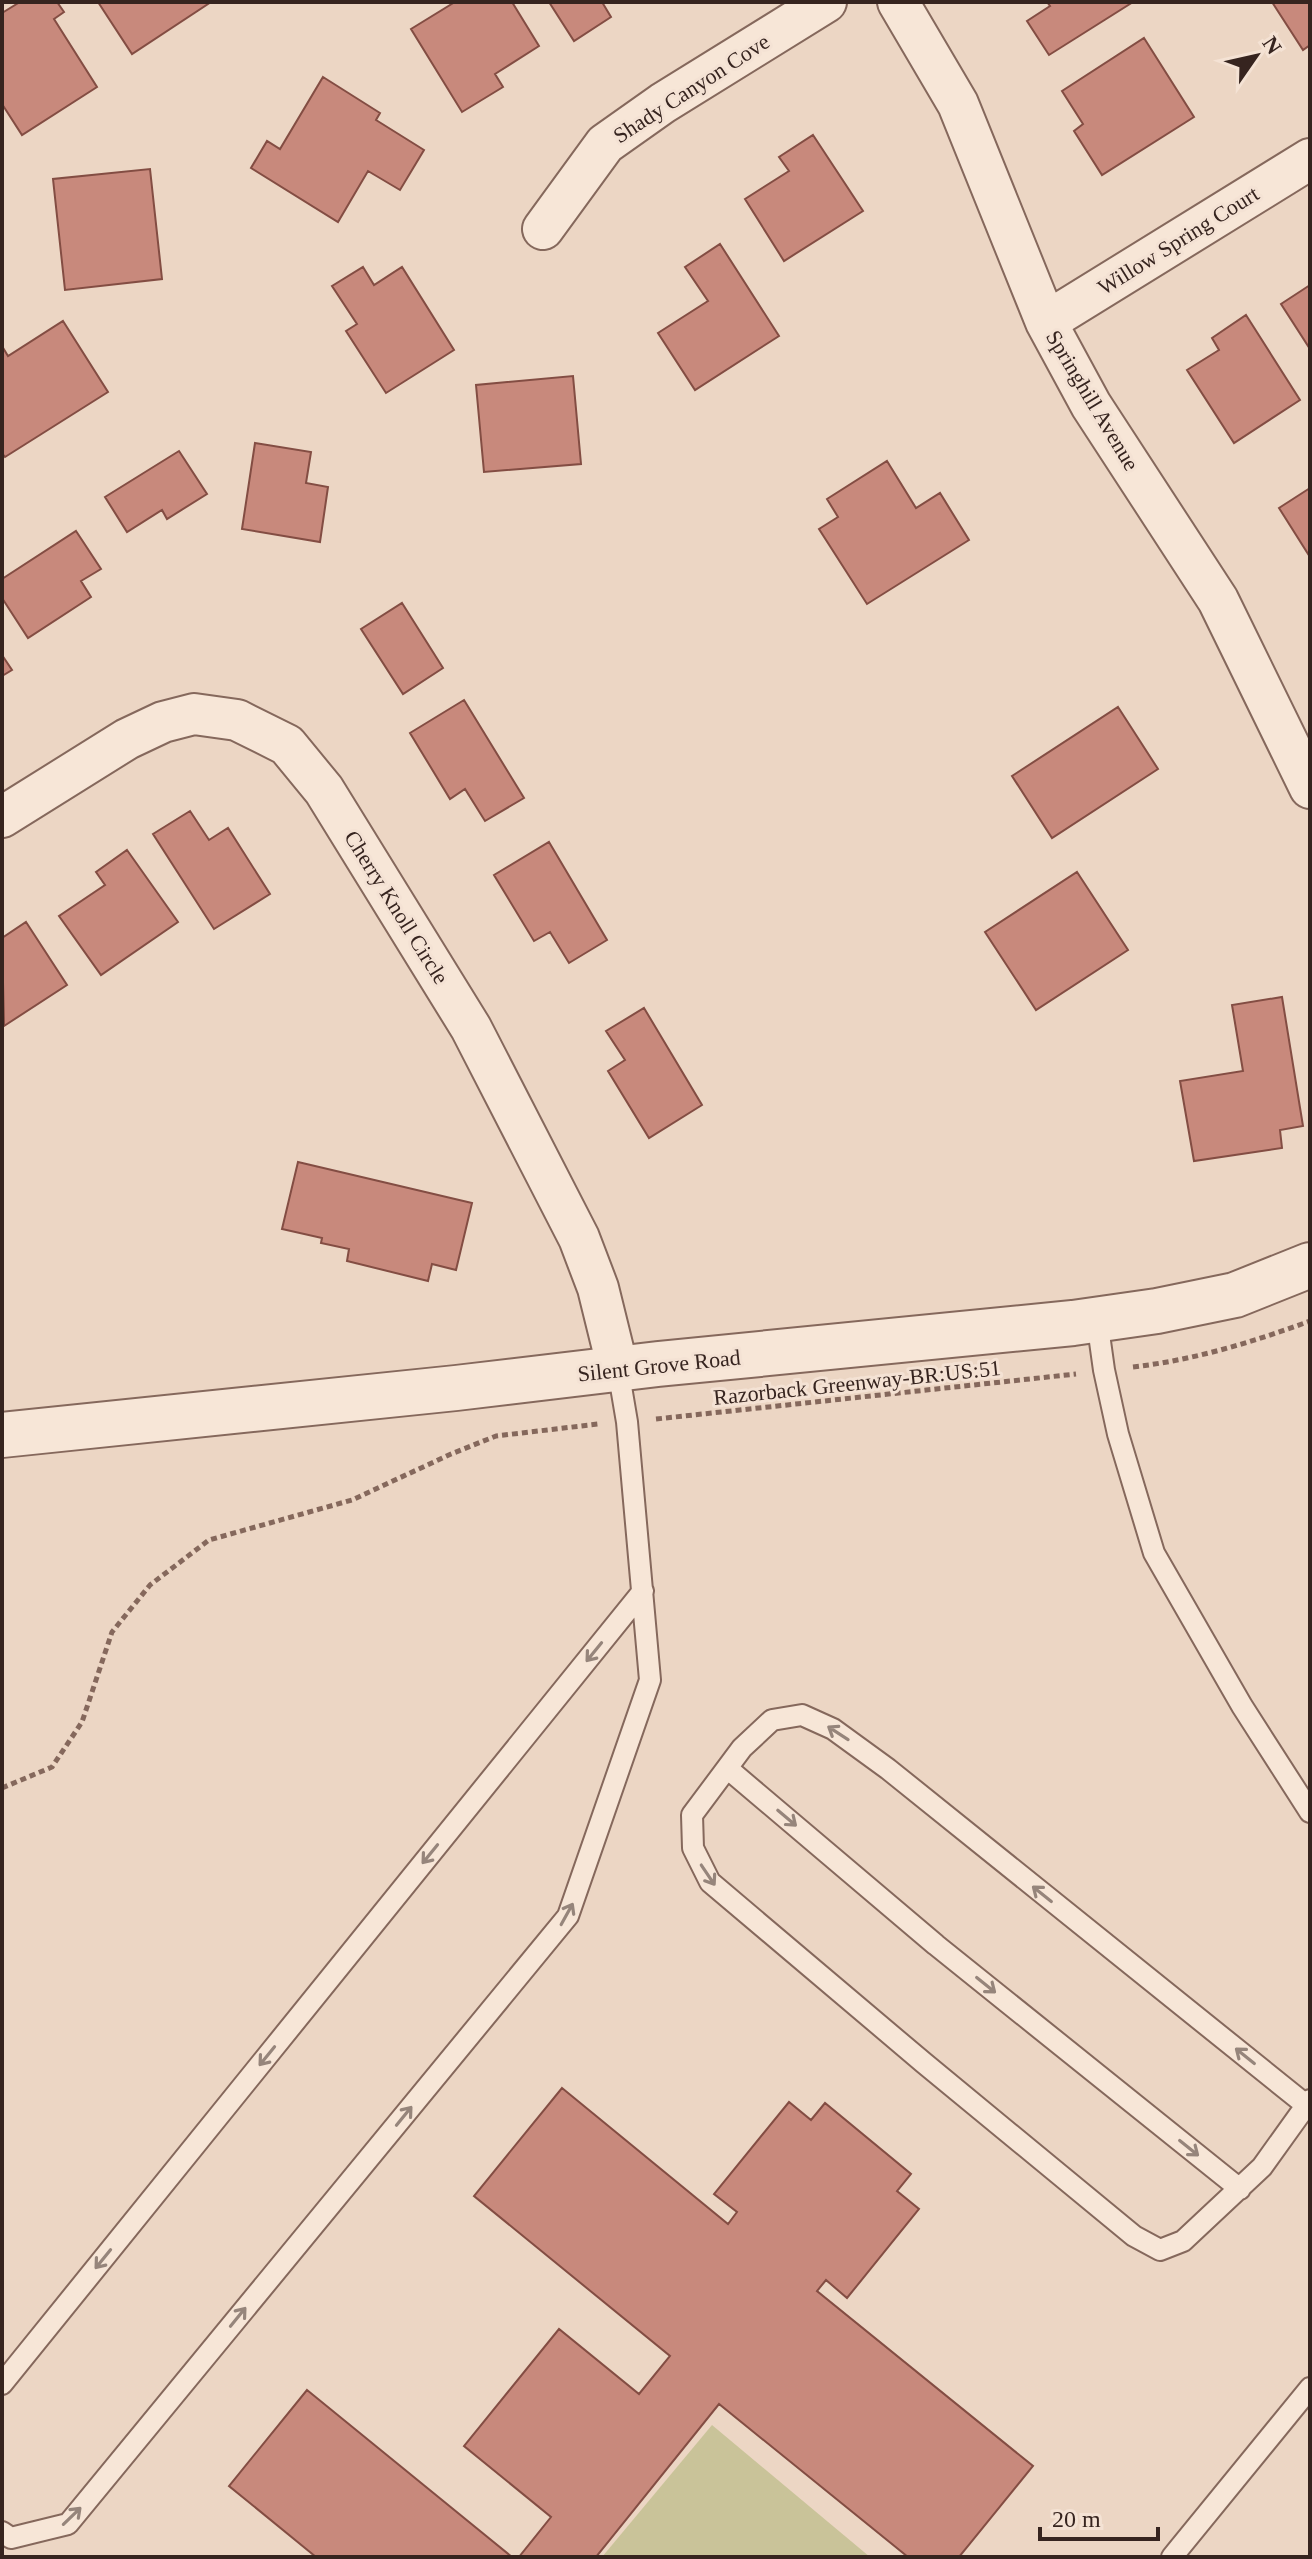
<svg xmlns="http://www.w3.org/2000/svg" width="1312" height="2559" viewBox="0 0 1312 2559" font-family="'Times New Roman',serif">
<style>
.green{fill:#c9c399}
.building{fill:#c8897c;stroke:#834d43;stroke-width:2}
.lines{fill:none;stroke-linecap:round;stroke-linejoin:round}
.service-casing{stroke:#85685c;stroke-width:24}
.minor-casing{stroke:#85685c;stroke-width:44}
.tertiary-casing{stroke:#85685c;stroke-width:48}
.path{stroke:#85685c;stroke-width:5;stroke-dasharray:6 4;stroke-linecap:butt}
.service{stroke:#f7e6d7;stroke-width:20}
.minor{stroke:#f7e6d7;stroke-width:40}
.tertiary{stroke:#f7e6d7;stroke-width:44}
.oneway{stroke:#96857b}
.labels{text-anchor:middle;stroke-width:6;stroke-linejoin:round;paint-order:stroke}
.street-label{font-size:22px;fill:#36241f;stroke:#f4e2d4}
</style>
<rect width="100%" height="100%" fill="#ecd6c4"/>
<path class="green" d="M712,2425L870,2557H602Z"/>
<path class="building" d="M20,2H57L64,12L54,19L97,87L22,135L2,104V13Z
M98,2H211L132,54Z
M455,2H512L539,46L495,74L503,87L462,112L411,29Z
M549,2H602L611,17L574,41Z
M1047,2H1133L1049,55L1027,21L1050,6Z
M1272,2H1310V45L1303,50Z
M1144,38L1194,117L1102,175L1074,131L1083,124L1062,91Z
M323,77L380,113L376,120L424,150L400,190L368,171L338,222L251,168L267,141L280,149Z
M813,135L863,211L784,261L745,199L789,171L779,157Z
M150,169L162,279L65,290L53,179Z
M720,244L779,336L695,390L658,333L708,301L685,267Z
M363,267L374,285L402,267L454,350L386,393L346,331L357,324L332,286Z
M1310,285V349L1281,304Z
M1246,315L1300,400L1234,443L1187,370L1219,350L1212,338Z
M63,321L108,392L5,457L2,453V346L8,356Z
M573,376L581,464L484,472L476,385Z
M255,443L311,452L306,483L328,487L320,542L242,529Z
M179,451L207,494L167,519L162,510L127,532L105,497Z
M887,461L916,508L940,493L969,540L867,604L819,529L838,517L827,499Z
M1310,488V557L1279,508Z
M76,531L101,569L81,581L91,597L28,638L2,598V579Z
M402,603L443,668L403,694L361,629Z
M2,655L12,670L2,676Z
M464,700L524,798L485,821L465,789L450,799L410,733Z
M1118,707L1158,769L1052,838L1012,776Z
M190,811L209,840L228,828L270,894L214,929L153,834Z
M549,842L607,940L569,963L550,932L534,941L494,875Z
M127,850L178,922L101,975L59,916L105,885L96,872Z
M1077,872L1128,950L1036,1010L985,932Z
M26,922L67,985L4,1026L2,938Z
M1282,997L1303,1126L1280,1130L1282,1148L1194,1161L1180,1081L1243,1071L1232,1005Z
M644,1008L702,1105L649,1138L608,1071L625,1060L606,1031Z
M298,1162L472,1203L456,1270L432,1264L428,1281L347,1261L349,1249L321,1243L322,1238L282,1229Z
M562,2088L728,2224L737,2212L714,2194L789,2102L811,2120L825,2103L911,2174L897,2191L919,2209L847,2298L826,2280L817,2291L1033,2466L959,2557H908L719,2404L596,2557H519L551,2517L464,2446L559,2329L639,2394L670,2356L474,2196Z
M307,2390L512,2557H316L229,2486Z"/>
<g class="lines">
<g class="service-casing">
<path id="service" d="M1097,1320L1104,1370L1118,1434L1154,1553L1242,1706L1310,1812
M727,1768L936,1945L1240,2189
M1306,2105L888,1769L833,1729L802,1715L772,1720L742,1748L692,1815L693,1848L710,1882L924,2063L1134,2236L1160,2250L1183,2241L1262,2167L1310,2100
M2,2384L643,1591
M2,2532L11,2538L68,2524L568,1916L650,1680L627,1422L618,1369
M1172,2557L1310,2388"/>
</g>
<g class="minor-casing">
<path id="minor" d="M898,2L958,104L1046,322L1091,405L1218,600L1310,788
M543,229L605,144L663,103L826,2
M1046,322L1310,159
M2,817L127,739L163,722L194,714L237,720L287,745L324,790L471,1028L579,1238L598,1288L618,1369"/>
</g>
<g class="tertiary-casing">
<path id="tertiary" d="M2,1435L456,1388L658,1364L1073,1323L1157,1311L1235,1295L1310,1265"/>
</g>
<path class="path" d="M1133,1367C1194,1360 1253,1342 1310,1321
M656,1419L1076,1374
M2,1788L52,1767L82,1722L112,1632L150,1585L209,1540L352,1500L451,1454L496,1436L598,1424"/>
<use href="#service" class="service"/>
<use href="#minor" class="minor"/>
<use href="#tertiary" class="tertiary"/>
</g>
<defs><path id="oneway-shaft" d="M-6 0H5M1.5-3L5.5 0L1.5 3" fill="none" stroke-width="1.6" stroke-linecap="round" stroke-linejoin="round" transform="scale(2)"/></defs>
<g class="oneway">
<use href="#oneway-shaft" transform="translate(594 1652) rotate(129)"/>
<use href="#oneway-shaft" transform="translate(838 1733) rotate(-147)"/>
<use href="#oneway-shaft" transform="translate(787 1818) rotate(40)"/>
<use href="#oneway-shaft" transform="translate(430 1854) rotate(129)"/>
<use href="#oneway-shaft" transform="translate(708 1875) rotate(56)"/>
<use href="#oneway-shaft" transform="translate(1042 1894) rotate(-141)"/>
<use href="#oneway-shaft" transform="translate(567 1914) rotate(-61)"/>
<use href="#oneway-shaft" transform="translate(986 1985) rotate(39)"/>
<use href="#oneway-shaft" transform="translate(267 2056) rotate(129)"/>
<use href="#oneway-shaft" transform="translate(1245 2056) rotate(-141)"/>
<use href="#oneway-shaft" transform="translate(404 2116) rotate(-51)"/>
<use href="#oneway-shaft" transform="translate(1189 2148) rotate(39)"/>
<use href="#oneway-shaft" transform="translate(103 2259) rotate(129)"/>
<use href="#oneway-shaft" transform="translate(238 2317) rotate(-51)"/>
<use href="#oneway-shaft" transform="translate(72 2516) rotate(-44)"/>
</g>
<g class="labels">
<g class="street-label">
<text transform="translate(691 88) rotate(-33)" y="8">Shady Canyon Cove</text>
<text transform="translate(1178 240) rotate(-32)" y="8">Willow Spring Court</text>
<text transform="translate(1093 400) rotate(59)" y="8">Springhill Avenue</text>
<text transform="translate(397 907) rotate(58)" y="8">Cherry Knoll Circle</text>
<text transform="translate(659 1365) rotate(-6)" y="8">Silent Grove Road</text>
<text transform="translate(857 1382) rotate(-6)" y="8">Razorback Greenway-BR:US:51</text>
</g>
</g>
<rect width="1312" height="2559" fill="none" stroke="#36241f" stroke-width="8"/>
<g transform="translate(1256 56) rotate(56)" stroke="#f4e2d4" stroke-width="6" paint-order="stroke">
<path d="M0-6L14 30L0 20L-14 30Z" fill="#36241f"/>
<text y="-12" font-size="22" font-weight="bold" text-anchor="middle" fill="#36241f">N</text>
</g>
<path d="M1040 2527v12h118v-12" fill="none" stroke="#36241f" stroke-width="4"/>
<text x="1052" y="2527" font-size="24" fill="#36241f" stroke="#f4e2d4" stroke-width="6" paint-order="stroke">20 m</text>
</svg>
